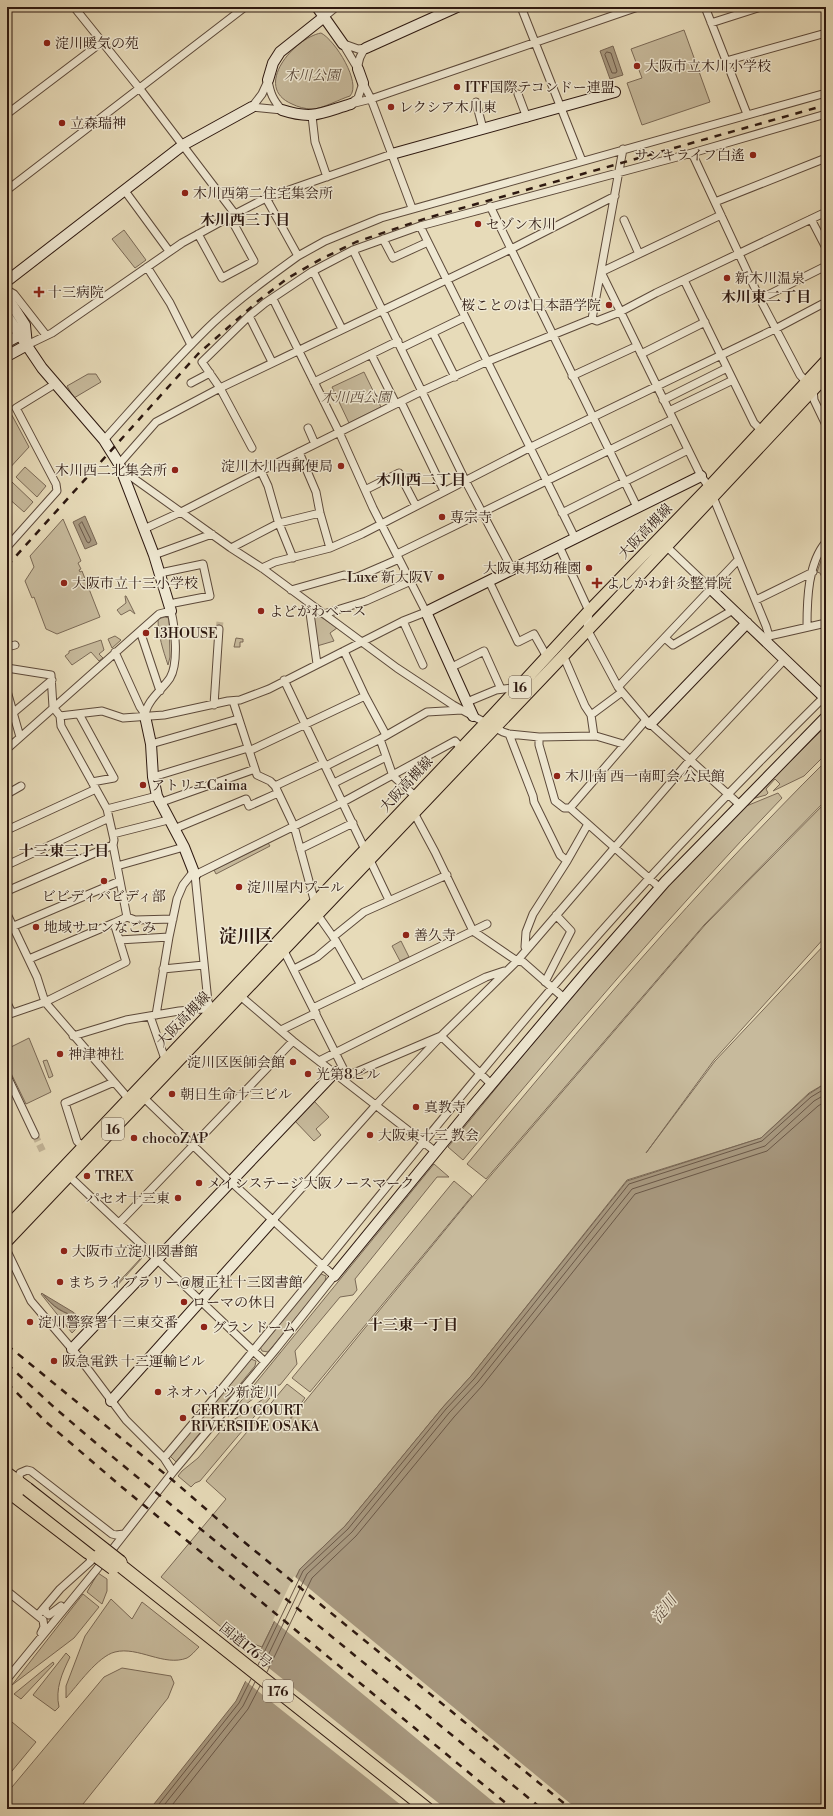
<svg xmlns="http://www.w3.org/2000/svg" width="833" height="1816" viewBox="0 0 833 1816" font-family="'Libre Bodoni','Noto Serif JP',serif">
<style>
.green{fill:#c7ba9c;stroke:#7a6956}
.water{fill:#a89980;stroke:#776553}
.pier{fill:#e7dbb9}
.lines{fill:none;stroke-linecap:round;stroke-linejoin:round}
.shore{stroke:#6a5848;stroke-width:1}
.street-tunnel{stroke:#c2b497;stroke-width:7;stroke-dasharray:7 3.5;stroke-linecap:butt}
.street-casing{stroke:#5c493a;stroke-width:9}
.secondary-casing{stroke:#2d1810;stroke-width:12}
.primary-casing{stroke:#2d1810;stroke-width:13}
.highway-casing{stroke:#2d1810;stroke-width:15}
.street{stroke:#efe8d2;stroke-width:7}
.secondary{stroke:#efe8d2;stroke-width:10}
.primary{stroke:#e7dbb9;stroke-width:11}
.highway{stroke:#e7dbb9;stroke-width:13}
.rail{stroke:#2d1810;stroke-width:2.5;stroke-dasharray:7 7;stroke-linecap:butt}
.highway-bridge-casing{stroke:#2d1810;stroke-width:15;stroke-linecap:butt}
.highway-bridge{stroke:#e7dbb9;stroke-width:13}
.poi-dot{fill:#8f2418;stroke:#efe8d2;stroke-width:1.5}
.labels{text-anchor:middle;stroke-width:3;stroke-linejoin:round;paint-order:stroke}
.shield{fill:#efe8d2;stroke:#67564a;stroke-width:1}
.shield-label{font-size:13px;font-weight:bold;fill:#2d1810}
.poi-label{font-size:14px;fill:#2d1810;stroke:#efe8d2;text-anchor:start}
.park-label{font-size:14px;font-style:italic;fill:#5b493a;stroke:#efe8d2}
.street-label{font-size:14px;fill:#2d1810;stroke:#efe8d2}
.neighbourhood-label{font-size:15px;font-weight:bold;fill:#2d1810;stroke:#efe8d2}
.water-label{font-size:15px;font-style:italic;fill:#5e4c3d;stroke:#efe8d2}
.district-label{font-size:18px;font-weight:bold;fill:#2d1810;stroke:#efe8d2}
</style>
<rect width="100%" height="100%" fill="#e7dbb9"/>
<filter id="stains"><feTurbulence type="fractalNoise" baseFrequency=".005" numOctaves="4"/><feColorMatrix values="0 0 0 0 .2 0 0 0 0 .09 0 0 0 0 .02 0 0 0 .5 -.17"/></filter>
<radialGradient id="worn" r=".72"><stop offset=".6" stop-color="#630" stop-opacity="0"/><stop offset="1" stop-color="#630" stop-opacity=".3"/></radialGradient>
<path class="green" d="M684,30L710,102L642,125L627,83L642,78L631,49Z
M321,33C335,40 362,83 350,96C340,99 322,109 312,109C305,109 298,107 292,104C252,87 294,38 321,33Z
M124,230L146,260L135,268L112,239Z
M364,372L381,407L349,423L332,387Z
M88,374H96L101,382L74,398L67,386Z
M7,406L29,447L7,471Z
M25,467L46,486L37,497L16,477Z
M12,482L33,502L24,512L7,497V487Z
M63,519L81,561L78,563L81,569L79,570L80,572L82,571L100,617L57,634L46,629L34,597L32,598L25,581L34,567L30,556Z
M823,555L826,560L825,584L820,573L817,572Z
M125,596H126L135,614L130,610L121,615L117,610L126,603Z
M165,617L169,618L170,657L168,665C163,650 158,635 158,619Z
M321,617L337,628L330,633L334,641L317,646L313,618Z
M115,636L121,640L112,648L108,639Z
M236,638L243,639V642H240V647H234Z
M101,640L104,650L99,654L103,658L99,661L91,652L72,665L65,656L69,653V651Z
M826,726V754L804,776L773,791L780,784L775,779L766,789L768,793L766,795L752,799Z
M826,761V800L704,925L486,1179L467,1164C582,1025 698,888 826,761Z
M778,793L782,798C670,914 567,1036 463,1160L448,1147L573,994L667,887L744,807Z
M826,802V936L714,1060L646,1153L715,1061L826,943V1083L809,1093L761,1138L627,1180L471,1376L443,1407L345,1526L300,1569L262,1647L233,1637L161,1577L226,1499L206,1481L287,1384L305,1398L284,1427L468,1202L705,925Z
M268,843L270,846L216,874L214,870Z
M401,941L409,957L400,961L392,946Z
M29,1038L51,1092L26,1104L7,1065V1049Z
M47,1060L53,1076L49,1078L43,1061Z
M314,1101L329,1117L316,1129L321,1135L314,1141L294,1120Z
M434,1164L449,1177H437L355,1279L357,1290L353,1295L340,1297L295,1351L297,1364L280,1385L271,1386L228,1417Z
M454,1181L472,1196L310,1392L292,1378Z
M128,1245L142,1258L115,1288L114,1287L140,1259L127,1246Z
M321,1274L326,1276L325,1282L268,1352L262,1351L260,1347Z
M42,1293C49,1302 56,1309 66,1313C73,1316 78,1316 84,1321L72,1333L41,1294Z
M251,1359L256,1361L255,1366L176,1462L170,1456Z
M273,1392H275L200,1481L195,1483L191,1487L178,1476L182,1471L198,1458L225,1426Z
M98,1573L107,1579V1591L102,1604L87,1592Z
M83,1594L99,1607L74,1638L12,1685Z
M111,1599L132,1619L142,1602L199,1647C195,1651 191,1656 187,1658C164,1667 138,1646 115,1652C98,1656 77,1686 66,1698V1686L85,1636Z
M66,1653L70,1657C62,1673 55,1689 59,1707L55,1711L33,1695Z
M53,1662L54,1664L21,1699L14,1694Z
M122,1668L171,1676L174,1683L168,1698L79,1809H7V1793L104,1677Z
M12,1722L36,1742L7,1777V1729Z"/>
<path class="water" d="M613,46L623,75L610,79L600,51Z
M85,516L97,544L85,549L73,522Z
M826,1083V1809H150L236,1701L300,1569L345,1526L443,1407L471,1376L627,1181L761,1138L809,1094Z
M43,1294L73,1312L79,1317C64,1314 52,1306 43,1294Z"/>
<path class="pier" d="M294,1576L577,1809H502L273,1620Z
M255,1657L446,1809H406L244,1680Z"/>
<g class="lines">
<path class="shore" d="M607,52L611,53L617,71L616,73H612L605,55Z
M82,522L91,540L89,543L87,542L79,525Z
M258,1665L303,1571L348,1529L446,1409L474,1379L629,1184L762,1141L811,1097L826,1088
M262,1668L307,1574L352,1532L449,1413L478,1382L632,1189L765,1146L814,1101L826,1094
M267,1672L312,1578L356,1536L454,1417L482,1386L635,1194L767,1151L818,1106L826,1101
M155,1809L239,1703L251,1679
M161,1809L243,1706L255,1682
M169,1809L248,1709L260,1686"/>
<path class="street-tunnel" d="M219,629L220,622
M35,1135L43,1152"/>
<g class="street-casing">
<path id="street" d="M74,7L140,89L235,214
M521,7L582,161
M705,7L747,114
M324,17L336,7
M711,23L761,7
M343,44L358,69
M344,44L358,49L366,48
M726,61L826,33
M358,69C358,60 360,54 366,48
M268,80C270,93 273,100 282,110
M363,83L371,99L412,208
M518,94L527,118
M476,102L483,129
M351,103L358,98L363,83
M351,104L371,99L638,7
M252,107L262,94L268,81
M252,107L282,110
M7,114L102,42
M312,116L315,142L327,177
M692,153L760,299L800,375L813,389L814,400L826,425
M7,190L245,7
M125,191L169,251
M266,198L298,256L325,241L381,218L826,93
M715,202L826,158
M490,206L637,507
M811,219L826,248
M624,220L639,254
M420,226L575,538
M198,234L222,278L254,261L230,217
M383,239L393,258L428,242
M353,250L465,480L512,569
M147,267L170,303L191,345
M313,271L342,329
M601,272L701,476L709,487L766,626L769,636
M601,272L721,215
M684,280L754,423L761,430
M7,290L14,294L46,335
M760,299L826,266
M249,316L272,362
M592,319L623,149
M433,333L455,377
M27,345L52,333L182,243L235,214L266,198L392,154
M401,348L465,317
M371,354L396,404
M641,354L705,322
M572,376L637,346
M314,382L398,341
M191,383L210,373
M663,400L727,368
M401,402L444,491
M669,411L733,380
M308,428L315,444
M104,440C140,400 175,359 214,322C240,298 269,277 298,256
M252,448L220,388L202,362L249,316L265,303L313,271L353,250L420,226L692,153L826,114
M299,452L316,492L320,513L330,548
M119,464L156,422L220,388L511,249L615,196
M122,470L231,548L262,568L397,668L453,705L473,716L503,732L509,734L539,737L596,736L623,744
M261,471L268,486L278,521L293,558
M365,490L399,473L416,506
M562,513L688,450
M144,529L181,512L261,471L422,391L486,362L592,319L597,321L620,312L656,293L826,212
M559,546L589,611L587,629L618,687L646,720L740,805
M666,546L711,589
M7,547L57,491L56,484L16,408L55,384
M231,548L279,523L320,513
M397,554L673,419
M154,555L212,534
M262,568L275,562L330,548L362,534L529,448L777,328L826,302
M160,573L203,564L210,596L169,604
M489,581L518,642L534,634L547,657
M291,590L344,575L355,578L399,559
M756,600L813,572
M310,613L317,664
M324,614L366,601L411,581
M403,621L423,665
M807,626C807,599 808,563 826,542
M140,631L160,691
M665,638L673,645L733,610
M768,639L769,636L826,623
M7,647L15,645
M344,651L365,696L386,735
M115,652L140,707L145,714
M563,655L585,706L591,715L594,736
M452,667L484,651L501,689
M7,668L51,675L53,707L60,716L61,726L107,809L114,840L113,845L127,917L114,923L126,962L45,1002L7,1015
M284,680L389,900
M618,687L738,560
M7,691L20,737
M233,701L257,775L270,781L275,786L294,826L315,903
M467,702L496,690L520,687
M214,705L219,629
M13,713L52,680
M79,714L114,778L92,782
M591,715L622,692
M60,716L102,711L123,718L164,715L228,701L240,700L269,689L403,621L426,612L373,508L339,432L273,299
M646,720L570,808L660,888
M509,734L533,796L534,802L560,855L567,861
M539,737V745L555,801L564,808H570
M380,739L393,776L415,796
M151,744L238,719
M7,749L159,614L171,611C175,628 179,663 170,678C162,690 146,701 145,716
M249,751L365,696
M326,766L380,739L427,712L462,710
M153,777L248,748
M334,783L386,757
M275,786L324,763
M7,794L21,786
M159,803L255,769
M107,809L157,796
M413,811L435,852L473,931L517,961L523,962L564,998
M174,829L246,799L249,806L278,793
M7,830L96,789
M113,834L168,820
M300,849L353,823
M7,865L109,818
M117,866L184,847
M7,891L113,845
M7,914L37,977L45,1002L128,1098L143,1097L230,1181L334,1276L276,1349L173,1472L97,1569L7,1679
M317,914L336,941L361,985
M127,917L135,920L173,919
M14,926L120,881
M333,937L364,912L447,875
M119,940L169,937
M283,949L347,1076L345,1079
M527,949L525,947L526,932L533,914L567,861L588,824
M29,959L114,923
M163,969L204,965
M294,969L317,957L336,941
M545,982L571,931L556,915
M238,994L293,1041L436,1152
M7,1003L12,1013
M313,1008L487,924
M214,1013L208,1002L195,875L343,802L455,741L461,748
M156,1015L169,937L177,899L183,885L194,871
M150,1016L165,1059
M281,1030L316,1013
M73,1036L126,1020L179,1011L201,1009L211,1010
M319,1061L486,977L504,971
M7,1076L35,1135
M347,1076L441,1036L491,1084
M82,1146L77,1141L65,1103L114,1082
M69,1176L265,1362
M273,1220L376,1105L441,1036L517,961L690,760L785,659
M119,1223L293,1041
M7,1251L31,1301L78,1356L126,1420L164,1458L173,1472
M164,1458C295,1303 420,1142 552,988C639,886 731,789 826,695
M21,1484L19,1477L20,1473L27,1470L31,1471L112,1534L116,1535L124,1534
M7,1591L43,1620L44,1627L41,1633
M45,1607L46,1613L49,1615L61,1606
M38,1615L60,1589L91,1561L88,1552"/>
</g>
<g class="secondary-casing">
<path id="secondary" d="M317,7L343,44
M366,48L457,7
M358,69L363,83
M268,80L273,63L280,52L324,17
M282,110C313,120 321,113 351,104
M392,154L615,92
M7,281L183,145L252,107
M7,297L25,325L27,345
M7,316L42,368L104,440L119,464L154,555L171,611
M7,342L20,335
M7,356L27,345
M711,589L826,699
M145,716L151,744L153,777L157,796L184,847L195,875
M473,716L426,612L701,476
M650,724L747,623
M334,1276L473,1106L589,969L665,882L826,717
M72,1349L335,1072
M111,1401L273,1220"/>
</g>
<g class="primary-casing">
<path id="primary" d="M7,1227L493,715L589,611L709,487L826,361
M7,1241L605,612L826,376"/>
</g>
<g class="highway-casing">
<path id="highway" d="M7,1474L27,1489
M7,1490L88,1552L98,1557
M120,1562L121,1566L427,1809"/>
</g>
<use href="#street" class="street"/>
<use href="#secondary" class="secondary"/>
<use href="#primary" class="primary"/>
<use href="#highway" class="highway"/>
<path class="rail" d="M7,566L198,354L258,301L288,278L321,259L356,242L427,218L826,105
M7,1345L176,1483L238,1537L571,1809
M7,1364L56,1409L97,1444L542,1809
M7,1383L45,1421L123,1488L513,1809"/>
<g class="highway-bridge-casing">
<path id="highway-bridge" d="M27,1489L120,1562
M98,1557L113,1568"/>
</g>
<use href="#highway-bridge" class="highway-bridge"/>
</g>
<g class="poi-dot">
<circle cx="47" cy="43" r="4"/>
<circle cx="637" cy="66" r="4"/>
<circle cx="457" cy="87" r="4"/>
<circle cx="391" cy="107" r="4"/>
<circle cx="62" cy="123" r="4"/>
<circle cx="753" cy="155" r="4"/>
<circle cx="185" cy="193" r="4"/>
<circle cx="478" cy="224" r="4"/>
<circle cx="727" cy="278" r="4"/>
<path d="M37 286h4v4h4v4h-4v4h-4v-4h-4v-4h4z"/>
<circle cx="609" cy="305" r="4"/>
<circle cx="341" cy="466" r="4"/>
<circle cx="175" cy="470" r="4"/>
<circle cx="442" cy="517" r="4"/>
<circle cx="589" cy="568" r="4"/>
<circle cx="441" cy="577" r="4"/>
<circle cx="64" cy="583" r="4"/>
<path d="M595 577h4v4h4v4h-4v4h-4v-4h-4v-4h4z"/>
<circle cx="261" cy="611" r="4"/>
<circle cx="146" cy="633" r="4"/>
<circle cx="557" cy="776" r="4"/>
<circle cx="143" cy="785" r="4"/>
<circle cx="104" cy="881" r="4"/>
<circle cx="239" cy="887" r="4"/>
<circle cx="36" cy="927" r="4"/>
<circle cx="406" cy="935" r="4"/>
<circle cx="60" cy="1054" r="4"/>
<circle cx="293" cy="1062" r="4"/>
<circle cx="308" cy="1074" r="4"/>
<circle cx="172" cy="1094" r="4"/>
<circle cx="416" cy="1107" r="4"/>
<circle cx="370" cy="1135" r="4"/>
<circle cx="134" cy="1138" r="4"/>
<circle cx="87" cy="1176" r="4"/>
<circle cx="199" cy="1183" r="4"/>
<circle cx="178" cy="1198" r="4"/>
<circle cx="64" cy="1251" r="4"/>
<circle cx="60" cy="1282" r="4"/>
<circle cx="184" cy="1302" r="4"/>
<circle cx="30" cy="1322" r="4"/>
<circle cx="204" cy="1327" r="4"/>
<circle cx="54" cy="1361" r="4"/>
<circle cx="158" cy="1392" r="4"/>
<circle cx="183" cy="1418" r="4"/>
</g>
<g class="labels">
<g class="shield">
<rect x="509" y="676" width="22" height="22" rx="3"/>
<rect x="102" y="1118" width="22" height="22" rx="3"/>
<rect x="263" y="1680" width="30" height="22" rx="3"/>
</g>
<g class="shield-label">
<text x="520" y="692">16</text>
<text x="113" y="1134">16</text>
<text x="278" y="1696">176</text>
</g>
<g class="poi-label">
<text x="55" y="48">淀川暖気の苑</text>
<text x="645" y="71">大阪市立木川小学校</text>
<text x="465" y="92">ITF国際テコンドー連盟</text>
<text x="399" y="112">レクシア木川東</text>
<text x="70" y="128">立森瑞神</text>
<text x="745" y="160" text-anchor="end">サンキライフ白遙</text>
<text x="193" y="198">木川西第二住宅集会所</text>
<text x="486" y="229">セゾン木川</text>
<text x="735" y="283">新木川温泉</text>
<text x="48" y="297">十三病院</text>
<text x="601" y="310" text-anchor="end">桜ことのは日本語学院</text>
<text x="333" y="471" text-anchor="end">淀川木川西郵便局</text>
<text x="167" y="475" text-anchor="end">木川西二北集会所</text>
<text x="450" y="522">専宗寺</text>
<text x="581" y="573" text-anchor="end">大阪東邦幼稚園</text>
<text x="433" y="582" text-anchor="end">Luxe 新大阪V</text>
<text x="72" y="588">大阪市立十三小学校</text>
<text x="606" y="588">よしかわ針灸整骨院</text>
<text x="269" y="616">よどがわベース</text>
<text x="154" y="638">13HOUSE</text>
<text x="565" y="781">木川南 西一南町会 公民館</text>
<text x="151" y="790">アトリエCaima</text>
<text x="247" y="892">淀川屋内プール</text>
<text x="104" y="901" text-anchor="middle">ビビディバビディ部</text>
<text x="44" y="932">地域サロンなごみ</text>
<text x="414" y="940">善久寺</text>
<text x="68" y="1059">神津神社</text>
<text x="285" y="1067" text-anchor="end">淀川区医師会館</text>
<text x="316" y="1079">光第8ビル</text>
<text x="180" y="1099">朝日生命十三ビル</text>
<text x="424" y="1112">真教寺</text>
<text x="378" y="1140">大阪東十三 教会</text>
<text x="142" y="1143">chocoZAP</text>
<text x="95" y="1181">TREX</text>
<text x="207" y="1188">メインステージ大阪ノースマーク</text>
<text x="170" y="1203" text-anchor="end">パセオ十三東</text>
<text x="72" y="1256">大阪市立淀川図書館</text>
<text x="68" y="1287">まちライブラリー@履正社十三図書館</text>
<text x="192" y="1307">ローマの休日</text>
<text x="38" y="1327">淀川警察署十三東交番</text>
<text x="212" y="1332">グランドーム</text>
<text x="62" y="1366">阪急電鉄 十三運輸ビル</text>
<text x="166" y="1397">ネオハイツ新淀川</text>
<text x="191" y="1415">CEREZO COURT<tspan x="191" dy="16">RIVERSIDE OSAKA</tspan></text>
</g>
<g class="park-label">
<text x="312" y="80">木川公園</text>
<text x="356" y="402">木川西公園</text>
</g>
<g class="street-label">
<text transform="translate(645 531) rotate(-46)" y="5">大阪高槻線</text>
<text transform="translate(406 784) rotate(-47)" y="5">大阪高槻線</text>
<text transform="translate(183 1019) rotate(-46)" y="5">大阪高槻線</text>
<text transform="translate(246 1645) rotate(39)" y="5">国道176号</text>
</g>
<g class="neighbourhood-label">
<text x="245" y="225">木川西三丁目</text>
<text x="766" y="302">木川東二丁目</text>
<text x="421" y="485">木川西二丁目</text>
<text x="64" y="856">十三東三丁目</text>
<text x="413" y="1330">十三東一丁目</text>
</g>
<g class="water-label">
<text transform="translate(664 1609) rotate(-52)" y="5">淀川</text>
</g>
<g class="district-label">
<text x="246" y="942">淀川区</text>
</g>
</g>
<rect width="833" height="1816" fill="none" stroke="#e7dbb9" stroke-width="24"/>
<rect x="8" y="8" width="817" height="1800" fill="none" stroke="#2d1810" stroke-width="2"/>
<rect x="12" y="12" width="809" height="1792" fill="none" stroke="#2d1810"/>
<rect width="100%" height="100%" filter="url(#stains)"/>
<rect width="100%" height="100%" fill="url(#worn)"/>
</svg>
